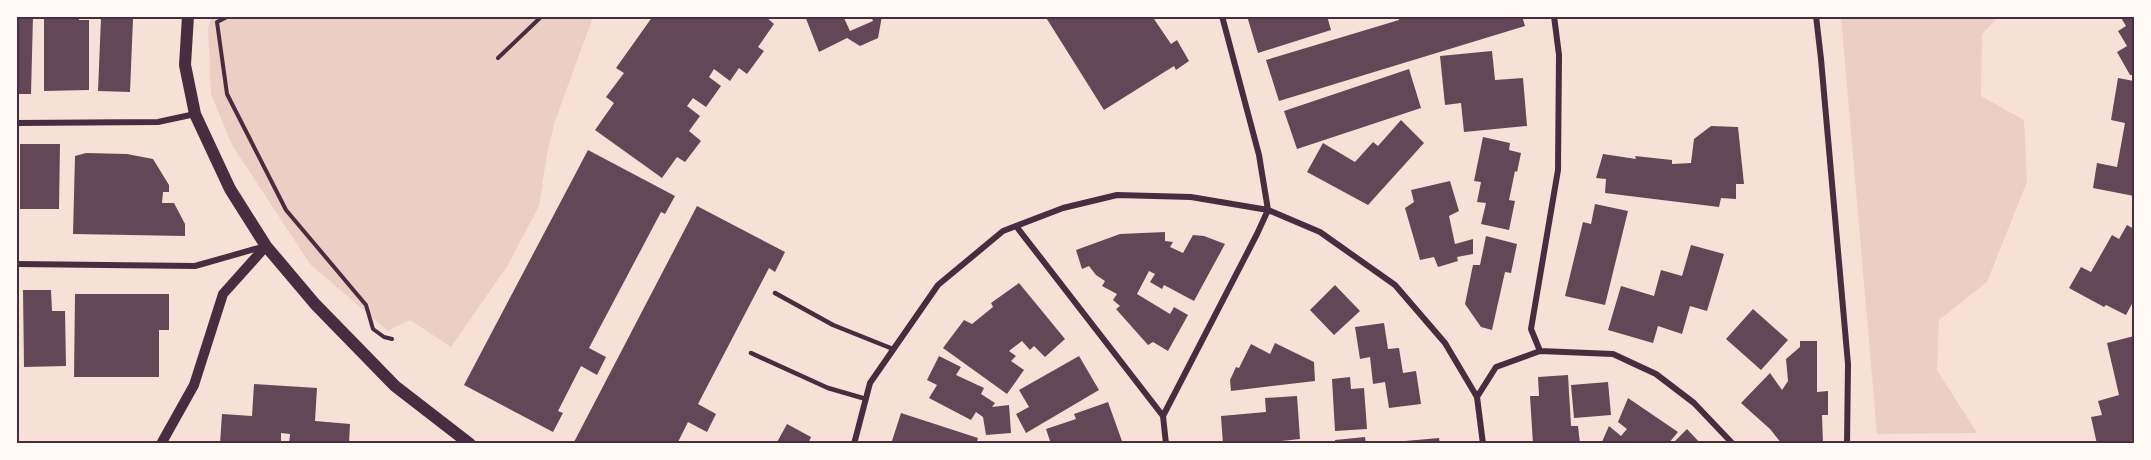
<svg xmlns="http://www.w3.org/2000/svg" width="2151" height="460" viewBox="0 0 2151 460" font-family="Inter,sans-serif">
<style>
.green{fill:#ebcfc5}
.building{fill:#644757}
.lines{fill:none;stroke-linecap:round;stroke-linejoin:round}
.path{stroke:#4a2c40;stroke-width:4}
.service{stroke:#4a2c40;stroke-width:4.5}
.minor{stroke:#4a2c40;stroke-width:6}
.tertiary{stroke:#4a2c40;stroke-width:10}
.secondary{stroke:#4a2c40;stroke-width:12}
.neatline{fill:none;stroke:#4a2c40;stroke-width:2}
</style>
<rect width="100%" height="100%" fill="#f7e1d7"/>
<path class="green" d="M211,16L593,17L555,121L547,154L539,206L508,265L451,347L410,320L388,331L310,264L232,145L211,94L208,29Z
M1841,17H1998L1982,34L1981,96L2024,120L2027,182L1987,282L1939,320L1937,370L1977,433L1877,434Z"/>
<path class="building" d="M16,16H33L31,94H16Z
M44,16H79V20H89V90L44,91Z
M653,16H765L774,24L758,47L764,51L747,74L739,68L730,81L714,69L709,77L721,86L706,107L693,98L687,106L700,116L689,131L701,141L685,162L677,157L662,178L595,130L614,103L606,97L624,73L616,68Z
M805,16H843L850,31L873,21L871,16H882L878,38L860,46L847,38L819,52Z
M1045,16H1158L1154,19L1171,44L1177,40L1189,61L1176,70L1174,66L1104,110Z
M1247,16H1327L1331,30L1258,53Z
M1398,16H1522L1525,26L1279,101L1266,60L1399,20Z
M2120,16H2134V75H2130L2117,52L2127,46L2118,31L2126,26Z
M101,18L133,19L130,92L98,91Z
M1492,51L1495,80L1523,78L1527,126L1464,132L1461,103L1445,105L1440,56Z
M1409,69L1421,108L1297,149L1284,111Z
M2118,78L2134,81V196L2093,188L2097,163L2117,167L2125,123L2111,120Z
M1401,120L1424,143L1368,205L1307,172L1323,143L1355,162L1373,142L1378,146Z
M1711,126L1738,127L1744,184H1736V199L1721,198L1719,207L1605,193L1606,179L1596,178L1603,154L1636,159L1635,156L1672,160V164L1691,163L1694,139Z
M1483,137L1510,143L1509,150L1521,153L1517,172L1515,171L1509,200L1515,201L1509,230L1481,224L1486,203L1477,202L1481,182L1474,181Z
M20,144H60L59,209H20Z
M588,150L675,196L665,214L661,212L589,348L606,357L597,375L581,366L558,411L563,413L553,432L464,385Z
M86,153L127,154L153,159L169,185V192H163L162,203H174L185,224V236L73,234L75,156Z
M1450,181L1459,211L1449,216L1455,244L1473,239V254L1457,257L1458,261L1438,267L1434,257L1420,260L1405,208L1414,202L1411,190Z
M1595,204L1628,211L1605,305L1565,296L1583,222L1591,224Z
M697,206L785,252L775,272L769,268L698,404L716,414L707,432L688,422L677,444H573Z
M2127,225L2134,229V300L2126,315L2106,305L2104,307L2069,288L2081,267L2091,272L2112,235L2119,239Z
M1165,232V241L1173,242L1170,247L1183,253L1193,235L1204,236L1225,244L1194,301L1164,285L1162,289L1150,282L1155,274L1149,271L1137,294L1170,314L1174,307L1188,315L1168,351L1153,342L1148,345L1116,309L1120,306L1113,300L1117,294L1102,286L1105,281L1096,275L1089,266L1082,269L1076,250L1120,234Z
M1486,236L1517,244L1511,273L1505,272L1492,330L1481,327L1465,304L1473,265H1480Z
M1691,245L1724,254L1707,311L1690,306L1682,334L1658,326L1653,343L1608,330L1621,286L1654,296L1661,270L1682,276Z
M1019,283L1065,339L1045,357L1034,346L1030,350L1022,341L1009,351L1016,356L1011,361L1024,370L1007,394L943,348L964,320L972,324L993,307L991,303Z
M1335,285L1360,311L1334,335L1310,310Z
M23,290H51L52,311H65L66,366L24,367Z
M75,294H169V330H159V377H74Z
M1753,309L1788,340L1761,370L1726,339Z
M1384,323L1388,349L1399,348L1403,373L1416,371L1421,404L1389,408L1385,382L1373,384L1370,357L1360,359L1355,327Z
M2134,336V440L2121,444H2112L2111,441L2097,444L2091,417L2102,415L2098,401L2119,395L2107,343Z
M1800,341H1817V392L1828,391V415H1822L1823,444H1782L1770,429L1741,403L1770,373L1782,390L1788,381L1786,359L1800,347Z
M1275,343L1314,362L1315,381L1231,391L1230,380L1236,367L1239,368L1251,344L1270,354Z
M939,356L961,367L956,375L984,388L981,394L995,403L992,407L1009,405L1011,433L986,435L983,417L976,412L971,420L929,398L937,385L927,380Z
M1079,356L1099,390L1026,433L1016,414L1029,407L1019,390Z
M1568,375L1571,426H1578L1580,444H1533L1530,396H1539L1538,377Z
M1350,377L1351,389L1364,388L1367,429L1335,431L1332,379Z
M1608,382L1611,415L1574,418L1571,385Z
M254,384L317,388L315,421L350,424L349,444H289L290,434L281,433V444H220L222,414L252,416Z
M1297,396L1300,439L1254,444H1223L1221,416L1266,412L1265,398Z
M1628,398L1678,432L1668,444H1601L1609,426L1621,436L1627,429L1618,422Z
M1108,402L1123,444H1051L1046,429L1076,419L1074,414Z
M901,413L978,438L976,444H891Z
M787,424L811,437L808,444H776Z
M1687,429L1701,444H1672Z
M1365,437L1366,444H1335V440Z
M1439,438L1440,444H1405V441Z
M1321,441V444H1303V442Z"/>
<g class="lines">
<path class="path" d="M229,16L217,22L227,94L286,210L366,305L373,329L384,337L392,339
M498,58L542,16"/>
<path class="service" d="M775,293L833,325L893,349
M751,353L828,388L866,399"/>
<path class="minor" d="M1222,16L1259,155L1268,210
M1816,16L1821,59L1848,364L1847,444
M16,123L158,122L195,114
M1016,226L1163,416L1166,444
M16,264L195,266L262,247
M1540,351L1531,329L1558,170L1559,55L1554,16
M1477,397L1496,367L1540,351L1613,354L1656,374L1694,403L1733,444
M1163,416L1257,234L1268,210
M854,444L870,383L938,285L1003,231L1063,208L1117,195L1191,197L1268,210L1320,232L1395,285L1445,343L1477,397L1483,444"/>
<path class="tertiary" d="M161,444L194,385L223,294L266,246"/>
<path class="secondary" d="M188,16L185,65L195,114L230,189L266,246L315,304L395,386L470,444"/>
</g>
<rect width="2151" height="460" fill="none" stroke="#fffaf5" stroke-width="36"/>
<rect x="18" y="18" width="2115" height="424" class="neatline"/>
</svg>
